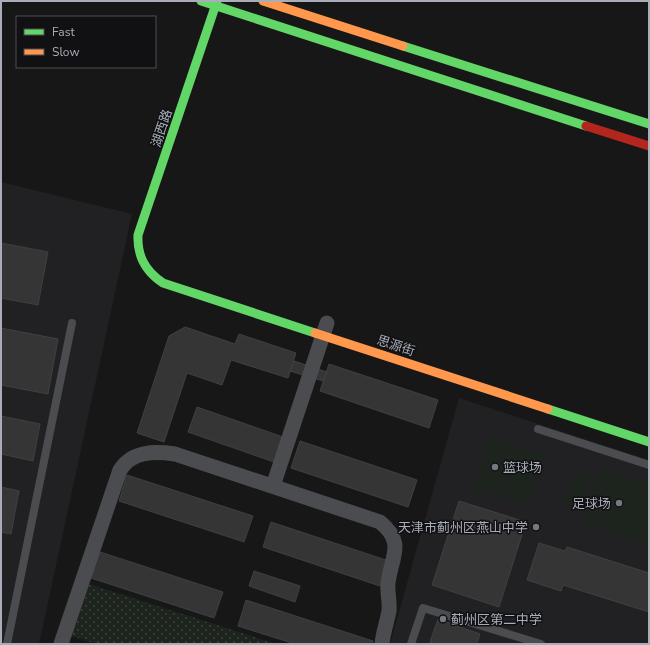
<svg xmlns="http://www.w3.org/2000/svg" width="650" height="645" viewBox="0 0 650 645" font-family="'Nunito Sans','Noto Sans SC',sans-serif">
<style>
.built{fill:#212123}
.grass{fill:#1d241e}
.park{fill:url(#park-dots)}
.building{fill:#353536;stroke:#3f4043}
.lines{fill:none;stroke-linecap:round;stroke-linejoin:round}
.lane{stroke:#4b4c50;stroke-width:8}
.street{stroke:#4b4c50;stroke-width:15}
.fast{stroke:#63d668;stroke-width:9}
.slow{stroke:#ff974d;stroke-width:9}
.jam{stroke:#b3261e;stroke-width:9}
.poi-dot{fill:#757880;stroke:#111113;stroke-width:1.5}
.labels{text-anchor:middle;stroke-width:3;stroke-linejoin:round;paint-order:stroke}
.street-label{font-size:13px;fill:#a8adb8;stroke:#111113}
.poi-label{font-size:13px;fill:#a8adb8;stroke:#111113;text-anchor:start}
</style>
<defs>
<pattern id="park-dots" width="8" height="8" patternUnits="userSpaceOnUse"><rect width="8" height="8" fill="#1d241e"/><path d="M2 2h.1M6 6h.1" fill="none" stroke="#3b413d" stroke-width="1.8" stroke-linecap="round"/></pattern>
</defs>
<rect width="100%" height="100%" fill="#171717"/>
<path class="built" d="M1,182L132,214L39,644H1Z
M459,398L649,460V644H390Z"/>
<path class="grass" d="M489,436L517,445L500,497L473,489Z
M518,446L545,454L529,507L502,498Z
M600,468L649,484V543L583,521Z
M574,471L591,476L580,509L563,503Z"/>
<path class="park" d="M86,583L276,644H96L69,635Z"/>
<path class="building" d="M1,243L48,252L38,305L1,298Z
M185,327L235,344L239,334L296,353L288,378L231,360L222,385L187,373L164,442L137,433L169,336Z
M1,328L58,339L48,394L1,385Z
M294,361L327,372L323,381L290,371Z
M329,364L438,400L429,428L320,391Z
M197,407L283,437L274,462L188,432Z
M1,416L40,424L33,461L1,454Z
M300,441L417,480L408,507L291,468Z
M127,475L253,516L244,542L119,501Z
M1,487L19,491L11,534L1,532Z
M459,501L526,522L499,607L432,585Z
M271,522L389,561L380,586L263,547Z
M539,543L565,551L567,547L649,573V612L563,585L561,591L527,580Z
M100,552L223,592L214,618L91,578Z
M254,571L300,586L295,602L249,586Z
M246,600L373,641L372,644H295L238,626Z
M438,619L480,634L477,644H436L430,642Z"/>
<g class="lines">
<path class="lane" d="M538,429L649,465
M7,644L72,323
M411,644L423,608L541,644"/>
<path class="street" d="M273,486L327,323
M61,644L120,470C132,451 154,451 175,454L380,522C406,543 391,557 388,583C387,592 390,602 389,611C387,622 383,633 382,644"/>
<path class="fast" d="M201,1L586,126
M217,1L138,235C137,256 145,271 163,283L315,333
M403,46L649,124
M548,409L649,442"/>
<path class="slow" d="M263,1L403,46
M315,333L548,409"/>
<path class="jam" d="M586,126L649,146"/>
</g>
<g class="poi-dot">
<circle cx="495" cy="467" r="4"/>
<circle cx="619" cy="503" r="4"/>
<circle cx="536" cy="527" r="4"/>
<circle cx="443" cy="619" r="4"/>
</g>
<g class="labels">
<g class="street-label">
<text transform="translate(161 128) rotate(-71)" y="5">湖西路</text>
<text transform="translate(396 345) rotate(18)" y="5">思源街</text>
</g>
<g class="poi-label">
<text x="503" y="472">篮球场</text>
<text x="611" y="508" text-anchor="end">足球场</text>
<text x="528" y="532" text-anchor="end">天津市蓟州区燕山中学</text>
<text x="451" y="624">蓟州区第二中学</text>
</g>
</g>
<rect width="650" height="645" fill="none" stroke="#a8adb8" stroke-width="4"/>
<rect x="16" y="16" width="140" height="52" fill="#111113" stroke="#4d4f55"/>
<rect x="24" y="29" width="20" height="6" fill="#63d668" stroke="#4d4f55"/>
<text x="52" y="36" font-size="12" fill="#a8adb8">Fast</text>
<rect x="24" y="49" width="20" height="6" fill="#ff974d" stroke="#4d4f55"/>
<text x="52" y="56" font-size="12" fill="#a8adb8">Slow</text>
</svg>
